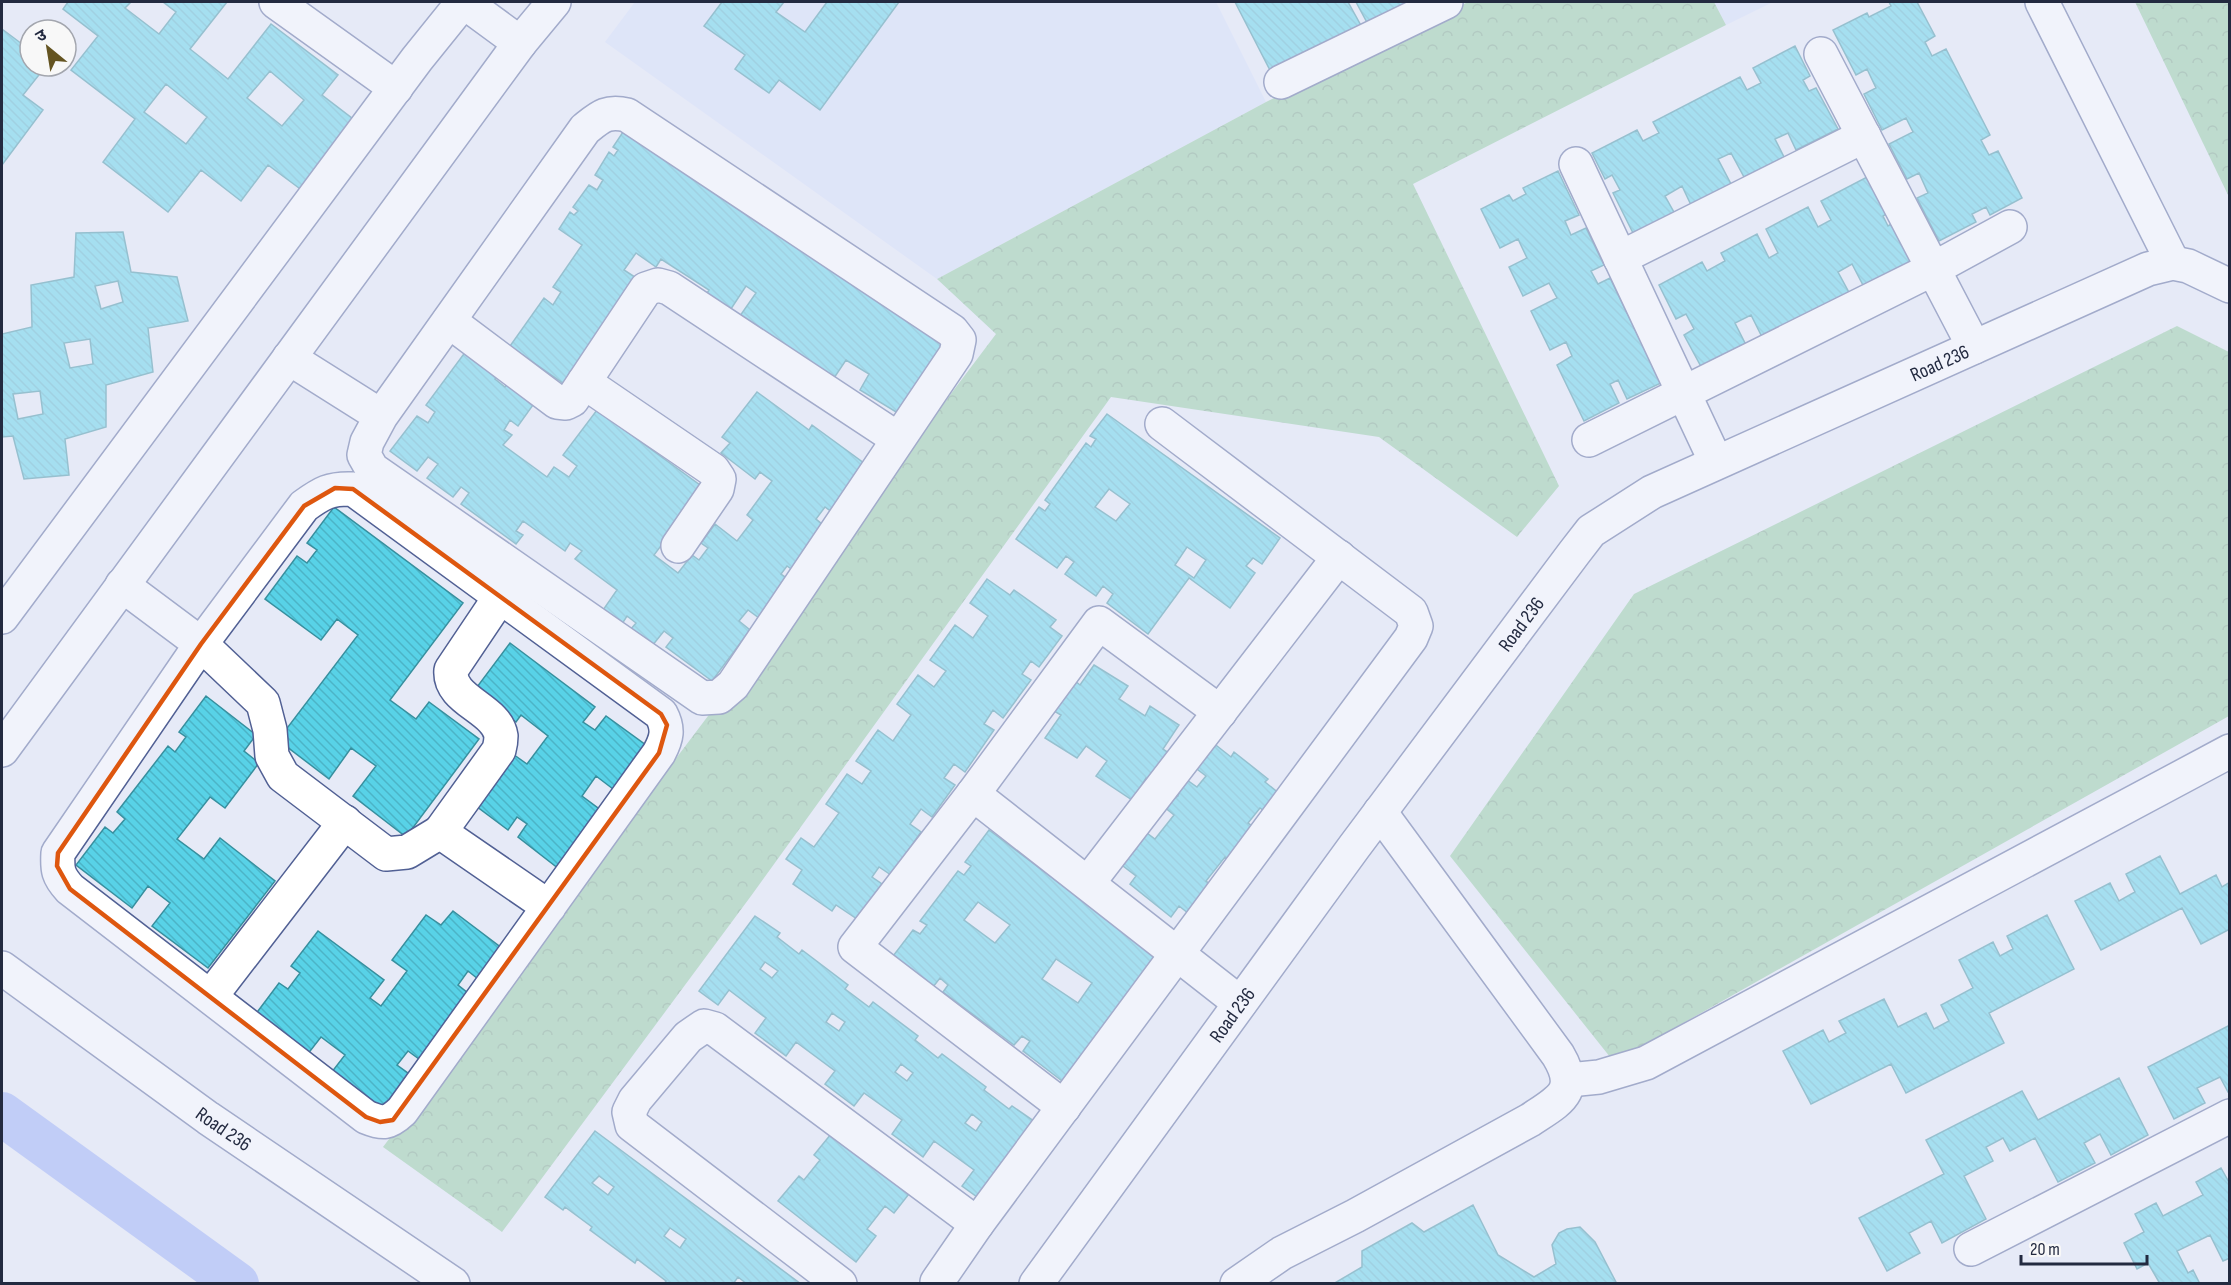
<svg xmlns="http://www.w3.org/2000/svg" width="2231" height="1285" viewBox="0 0 2231 1285" font-family="'Sofia Sans Condensed','Noto Sans Devanagari',sans-serif">
<style>
.built{fill:#d6dff9}
.forest{fill:url(#forest-crowns)}
.lines{fill:none;stroke-linecap:round;stroke-linejoin:round}
.canal{stroke:#96acf7;stroke-width:44}
.building{fill:url(#building-back-hatch);stroke:#378f9e;stroke-width:1.5;fill-rule:evenodd}
.minor-casing{stroke:#516094;stroke-width:36}
.minor{stroke:#fff;stroke-width:33}
.marked{fill:none;stroke:#de570f;stroke-width:4.5;stroke-linejoin:round}
.labels{text-anchor:middle;stroke-width:6;stroke-linejoin:round;paint-order:stroke}
.street-label{font-size:20px;fill:#232a40;stroke:#f8f8f8}
</style>
<defs>
<pattern id="forest-crowns" width="20" height="18" patternUnits="userSpaceOnUse" patternTransform="scale(1.5)"><rect width="20" height="18" fill="#8fca9c"/><path d="M2 6a3 3 0 1 1 6 0M12 15a3 3 0 1 1 6 0" fill="none" stroke="#74a481"/></pattern>
<pattern id="building-back-hatch" width="6" height="6" patternUnits="userSpaceOnUse" patternTransform="scale(1.5)"><rect width="6" height="6" fill="#58d2e7"/><path d="M-1 5l2 2M0 0l6 6M5-1l2 2" fill="none" stroke="#4cb4c7"/></pattern>
</defs>
<rect width="100%" height="100%" fill="#e6eaf7"/>
<path class="built" d="M635,2H1216L1266,102L937,279L605,42Z
M1714,2H1773L1726,25Z"/>
<path class="forest" d="M1468,2H1714L1726,25L1413,184L1559,486L1517,537L1379,437L1111,397L751,896L502,1232L383,1147L996,334L937,279L1266,102Z
M2135,2H2229V197Z
M2177,326L2229,352V716L1614,1062L1450,856L1634,594Z"/>
<g class="lines">
<path class="canal" d="M2,1114L237,1284"/>
</g>
<path class="building" d="M68,2H131L125,8L159,34L176,12L163,2H227L190,49L228,79L271,24L338,75L322,95L357,122L303,191L268,165L241,201L201,170L168,212L103,162L135,119L71,70L98,36L63,9ZM270,71L304,100L282,126L247,98ZM166,84L207,117L186,144L144,112Z
M722,2H784L776,12L805,32L827,2H899L820,110L779,80L769,93L735,69L745,55L704,26Z
M1235,2H1348L1364,31L1274,78Z
M1356,2H1403L1407,9L1370,28Z
M1889,2H1917L1935,36L1925,42L1932,56L1946,49L1990,135L1981,140L1989,155L1998,151L2022,198L1990,215L1986,207L1972,214L1976,222L1939,241L1917,198L1928,193L1919,173L1907,179L1889,144L1913,132L1906,118L1882,130L1864,94L1876,88L1867,69L1856,75L1833,30L1867,13L1869,17L1891,6Z
M2,29L30,50V66H46L23,95L43,110L2,165Z
M1795,46L1810,76L1803,80L1809,91L1816,88L1838,129L1796,150L1788,133L1775,139L1784,157L1744,177L1731,153L1718,159L1731,184L1691,205L1682,186L1665,196L1675,214L1634,235L1613,193L1620,190L1612,175L1605,179L1592,153L1637,130L1643,141L1659,133L1653,122L1740,77L1747,90L1761,83L1753,68Z
M623,132L947,345L901,415L860,390L869,374L846,360L828,387L735,323L756,293L746,286L725,318L701,303L709,290L661,259L656,267L636,253L624,270L644,283L570,388L510,346L544,298L553,305L561,292L553,287L582,245L559,229L570,212L574,215L578,211L573,207L589,185L597,190L603,180L595,175L609,152L614,156L618,150L613,147Z
M1558,171L1579,215L1565,221L1571,235L1586,228L1604,265L1591,271L1598,284L1610,278L1661,383L1627,399L1618,380L1610,384L1619,403L1584,421L1557,365L1572,356L1566,342L1550,350L1531,311L1557,298L1549,283L1523,296L1509,267L1527,258L1518,239L1500,248L1481,209L1509,195L1513,201L1526,194L1523,188Z
M1869,176L1888,213L1883,216L1888,226L1893,223L1915,266L1866,291L1852,264L1838,272L1852,298L1765,343L1751,315L1735,323L1749,351L1705,374L1684,335L1694,329L1686,314L1676,319L1659,285L1702,262L1707,271L1725,261L1721,253L1757,234L1769,258L1778,253L1766,229L1808,207L1818,227L1831,220L1821,201Z
M123,232L131,272L177,277L188,321L148,328L153,372L106,385V427L65,439L69,475L24,479L13,436L2,437V334L32,327L31,285L74,277L76,233ZM118,281L123,302L101,309L95,286ZM90,339L93,364L70,368L64,343ZM40,391L43,414L18,419L13,394Z
M469,347L501,371L495,379L505,387L511,378L538,398L518,426L510,420L504,430L512,435L503,445L547,477L554,467L569,477L577,466L563,455L597,410L704,488L654,555L678,573L692,555L699,560L708,548L701,543L715,524L737,541L753,520L747,515L772,481L760,472L755,479L721,453L730,443L722,437L757,392L809,430L812,425L872,469L836,515L825,507L816,519L827,528L794,571L787,566L781,574L788,579L759,618L748,610L739,621L750,630L712,681L666,647L673,638L664,631L652,646L630,630L636,623L627,616L622,624L603,610L617,590L575,559L582,551L570,543L565,551L523,521L516,531L523,535L516,544L461,504L469,493L461,487L453,497L427,478L438,464L428,457L417,471L390,451L417,416L428,423L435,412L426,405Z
M1107,414L1280,538L1262,564L1253,558L1246,566L1255,573L1230,608L1189,578L1148,634L1107,603L1113,594L1103,586L1096,596L1065,574L1074,562L1066,556L1057,568L1016,539L1039,507L1045,511L1050,504L1045,500L1086,443L1091,447L1096,439L1090,436ZM1109,489L1130,504L1116,521L1095,507ZM1187,547L1206,560L1194,578L1175,565Z
M334,507L463,603L390,700L416,719L429,702L479,739L406,837L353,796L376,766L351,748L329,779L278,740L358,635L337,619L321,640L265,599L297,556L307,563L317,550L307,543Z
M987,579L1010,595L1014,590L1056,620L1050,627L1062,636L1039,667L1031,661L1022,674L1031,680L1003,718L993,710L984,724L994,730L965,772L954,764L944,778L955,785L932,817L921,809L910,824L921,832L891,875L879,867L872,877L882,884L857,919L836,905L832,911L793,884L802,870L786,859L801,838L814,847L839,813L826,804L847,774L862,784L871,771L856,761L878,730L893,741L911,715L897,704L918,675L934,687L946,671L930,660L955,625L973,638L988,616L970,603Z
M510,643L595,707L583,722L595,730L606,716L650,748L617,792L596,776L582,796L602,811L559,869L518,837L527,824L517,817L508,830L472,803L510,752L527,764L548,736L521,715L516,722L474,691Z
M1094,665L1128,686L1119,699L1145,716L1150,706L1179,725L1163,749L1172,755L1153,783L1146,778L1132,800L1096,776L1107,761L1086,746L1077,758L1045,738L1061,715L1054,711L1074,680L1080,685Z
M206,696L256,735L244,751L259,763L225,808L210,797L177,839L204,859L220,838L275,881L208,968L152,926L170,903L148,886L132,908L76,865L105,827L113,833L125,819L117,812L168,746L175,752L186,737L179,732Z
M1212,742L1231,757L1234,752L1268,779L1265,782L1285,798L1271,816L1260,808L1248,823L1260,831L1234,864L1225,857L1206,881L1215,888L1193,917L1179,906L1171,917L1130,884L1136,876L1119,863L1136,849L1144,831L1155,839L1174,815L1163,806L1178,796L1184,778L1197,787L1206,776L1193,766L1207,757Z
M989,830L1160,959L1066,1084L1023,1051L1030,1041L1022,1036L1014,1045L943,992L948,985L940,978L933,987L893,956L913,930L920,934L927,925L920,921L958,871L964,875L971,866L965,862ZM978,902L1010,925L995,943L964,920ZM1056,959L1092,983L1078,1003L1042,979Z
M2160,856L2180,894L2216,875L2222,887L2230,882V929L2201,944L2182,908L2101,950L2075,901L2110,883L2119,901L2135,892L2126,874Z
M453,911L507,952L483,983L468,971L458,985L473,997L423,1062L408,1051L397,1065L412,1076L384,1113L331,1073L345,1055L321,1037L307,1055L255,1015L279,983L288,989L300,973L291,966L318,931L384,980L370,998L381,1006L407,971L392,960L426,915L441,925Z
M2047,915L2074,969L1989,1013L2004,1043L1906,1093L1891,1064L1811,1104L1783,1051L1823,1030L1829,1042L1846,1033L1839,1021L1884,999L1898,1027L1926,1013L1934,1029L1949,1021L1941,1005L1973,988L1959,960L1993,942L2000,956L2013,949L2007,936Z
M755,916L780,933L777,937L799,954L802,950L848,985L845,989L869,1007L873,1002L918,1036L915,1040L938,1058L942,1054L986,1087L984,1090L1009,1109L1012,1106L1041,1126L984,1202L962,1186L974,1170L934,1141L923,1157L892,1134L902,1120L864,1093L854,1106L825,1084L835,1071L796,1042L786,1056L755,1033L766,1018L729,990L718,1005L699,991ZM765,962L778,971L772,978L760,969ZM832,1013L845,1022L839,1031L826,1022ZM972,1114L982,1122L976,1131L965,1123Z
M2230,1025V1091L2228,1092L2220,1077L2197,1088L2205,1103L2174,1119L2148,1067Z
M901,1064L913,1073L907,1081L895,1072Z
M2119,1078L2148,1135L2111,1155L2100,1134L2084,1143L2095,1163L2058,1182L2035,1138L2010,1151L2003,1138L1986,1147L1993,1161L1964,1176L1986,1219L1942,1243L1931,1221L1909,1233L1920,1253L1887,1271L1859,1218L1944,1174L1926,1140L2022,1091L2038,1120Z
M595,1131L801,1284H747L738,1277L733,1284H664L666,1281L637,1259L635,1263L590,1230L592,1227L565,1207L563,1210L545,1197ZM599,1176L614,1187L608,1195L592,1183ZM670,1228L686,1239L680,1248L664,1236Z
M831,1134L909,1194L894,1213L885,1206L867,1229L876,1236L856,1262L778,1201L799,1176L804,1180L820,1160L814,1155Z
M2221,1168L2230,1184V1258L2223,1261L2210,1235L2177,1251L2188,1273L2193,1270L2200,1284H2157L2159,1282L2148,1263L2137,1269L2124,1243L2144,1232L2135,1214L2156,1203L2163,1216L2203,1195L2196,1182Z
M1473,1205L1498,1255L1534,1277L1556,1264L1552,1245L1559,1233L1567,1229L1580,1227L1595,1242L1617,1284H1333L1362,1267V1251L1412,1223L1424,1232Z"/>
<g class="lines">
<g class="minor-casing">
<g id="minor">
<path d="M276,2L396,88"/>
<path d="M464,2L520,43"/>
<path d="M2042,2L2173,263"/>
<path d="M1821,54L1974,347"/>
<path d="M1281,82L1446,2"/>
<path d="M1576,164L1716,462"/>
<path d="M1620,258L1864,136"/>
<path d="M449,321L557,402L566,403L572,400L646,289L658,285L669,288L898,439"/>
<path d="M289,358L381,416L585,129C600,117 607,110 627,115L952,331L959,340L956,354L733,685L719,697L702,698L372,469L364,455L367,442L381,416"/>
<path d="M584,382L713,470L719,479L717,489L678,546"/>
<path d="M1589,440L1933,269L2010,227"/>
<path d="M122,585L201,644L304,506C322,493 330,488 353,489L661,714C669,729 667,738 659,753L402,1111C388,1124 383,1124 366,1117L70,889C58,876 57,870 58,853L201,644L263,703L270,730L272,756L283,776L386,854L407,852L440,832L549,907"/>
<path d="M2,617L417,59L463,2"/>
<path d="M2,750L520,43L554,2"/>
<path d="M973,794L1240,1003"/>
<path d="M440,832L499,750C500,746 501,740 501,736C497,708 448,701 451,670L500,597"/>
<path d="M1088,883L1339,557"/>
<path id="s1" d="M2,968L208,1118L453,1284"/>
<path d="M211,996L345,822"/>
<path d="M1569,1080L1599,1077L1646,1063L2230,751"/>
<path d="M1064,1107L855,947L973,794L1099,623L1220,712"/>
<path d="M1971,1249L2230,1116"/>
<path d="M937,1282L977,1224L1411,638L1416,626L1411,612L1162,424"/>
<path d="M840,1284L632,1125L629,1112L635,1100L688,1037L704,1026L715,1029L977,1224"/>
<path id="s2" d="M1036,1284L1354,847L1574,553L1591,531L1652,492L2148,269L2173,263L2188,266L2230,286"/>
<path d="M1237,1284L1282,1253L1355,1216L1530,1120C1560,1100 1580,1092 1558,1055L1380,812"/>
</g>
</g>
<use href="#minor" class="minor"/>
</g>
<path d="M0 0H2231V1285H0ZM335,488L353,489L661,714L667,725L659,753L393,1120L380,1122L366,1117L70,889L57,866L58,853L201,644L304,506Z" fill="#e6eaf7" fill-opacity=".55" fill-rule="evenodd"/>
<path class="marked" d="M335,488L353,489L661,714L667,725L659,753L393,1120L380,1122L366,1117L70,889L57,866L58,853L201,644L304,506Z"/>
<g class="labels">
<g class="street-label">
<text dy="7" stroke="none"><textPath href="#s2" startOffset="1323">Road 236</textPath></text>
<text dy="7" stroke="none"><textPath href="#s2" startOffset="819">Road 236</textPath></text>
<text dy="7" stroke="none"><textPath href="#s2" startOffset="333">Road 236</textPath></text>
<text dy="7" stroke="none"><textPath href="#s1" startOffset="274">Road 236</textPath></text>
</g>
</g>
<rect width="2231" height="1285" fill="none" stroke="#232a40" stroke-width="6"/>
<g transform="translate(48 48) rotate(330)"><circle r="28" fill="#f8f8f8" stroke="#a3a6ae" stroke-width="1.5"/>
<path d="M0-4.5L10 22L0 15L-10 22Z" fill="#645421"/>
<text y="-9" font-size="16" font-weight="bold" text-anchor="middle" fill="#232a40">उ</text>
</g>
<path d="M2021 1255v9h126v-9" fill="none" stroke="#232a40" stroke-width="3"/>
<text x="2030" y="1255" font-size="18" fill="#232a40" stroke="#f8f8f8" stroke-width="4.5" paint-order="stroke">20 m</text>
</svg>
